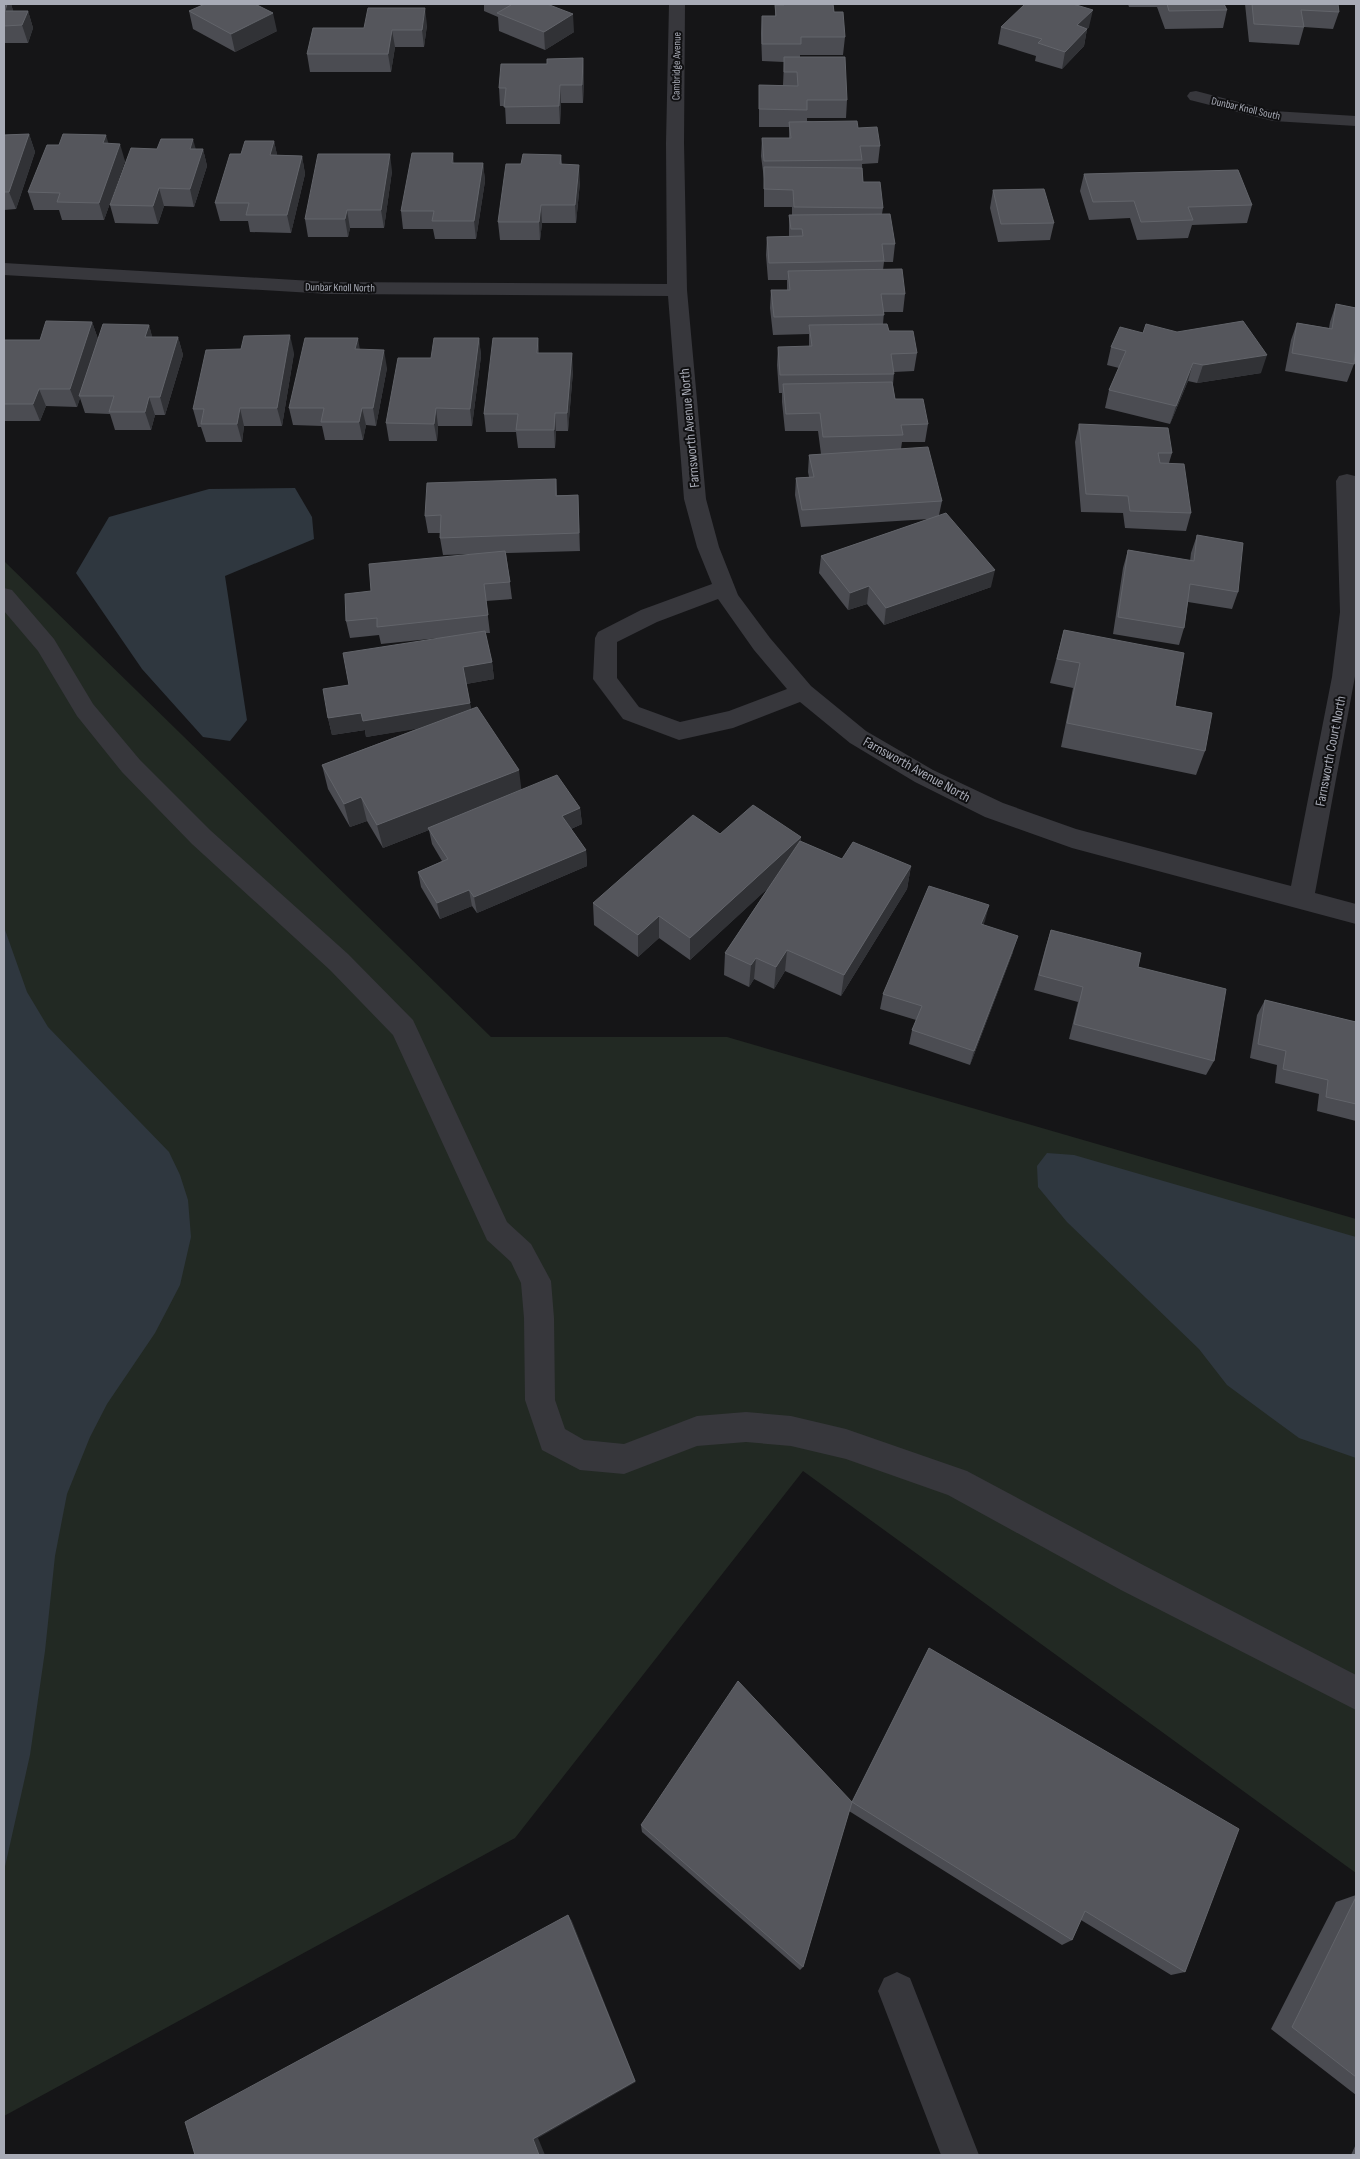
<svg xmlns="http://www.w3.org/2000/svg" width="1360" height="2159" viewBox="0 0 1360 2159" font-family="'Sofia Sans Condensed',sans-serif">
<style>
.green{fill:#222923}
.water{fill:#2f373f}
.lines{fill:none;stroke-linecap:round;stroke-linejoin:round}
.minor{fill:#37373c;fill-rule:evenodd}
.wall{fill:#4b4c52}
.shaded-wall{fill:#313236}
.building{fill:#55565c;stroke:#62646a}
.labels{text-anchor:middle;stroke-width:4;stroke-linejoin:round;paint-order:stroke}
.far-street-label{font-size:11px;fill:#a8abb6;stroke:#101012}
.street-label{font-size:14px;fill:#a8abb6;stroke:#101012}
</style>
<rect width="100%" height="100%" fill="#151517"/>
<path class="green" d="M4,561L491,1037H727L1356,1219V1873L803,1471L515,1838L4,2116Z"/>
<path class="water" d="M295,488L312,517L314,539L225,576L247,720L230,741L203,737L142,669L76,573L109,517L209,489Z
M4,927L27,992L48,1027L169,1152L180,1175L188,1200L191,1237L180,1285L155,1333L107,1404L90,1437L67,1494L55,1556L45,1651L30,1755L4,1871Z
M1047,1153L1074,1155L1356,1237V1458L1299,1438L1227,1385L1199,1349L1067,1222L1038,1187L1037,1166Z"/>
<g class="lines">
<path class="minor" d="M669,4H685L684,143L687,290L706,499L719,547L738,595L770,638L811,686L866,731L933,770L1003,803L1076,829L1291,886L1332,677L1340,612L1336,481L1339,476L1347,474L1355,476L1356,479V671L1315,893L1356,904V924L1072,848L985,817L915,782L850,743L800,702L733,728L679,740L623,719L593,679L595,638L598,632L641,610L712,584L697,547L684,499L668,296L329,294L4,275V263L329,282L667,284L666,143ZM718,599L754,650L787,689L729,711L680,722L639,707L617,678V642L657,622Z
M1196,91L1273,111L1356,116V126L1273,121L1190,100L1187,96L1190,92Z
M4,588L12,590L54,639L93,704L140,760L210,830L348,954L413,1020L507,1222L531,1244L551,1281L554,1318L555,1400L565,1429L584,1440L624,1444L697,1416L746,1412L791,1416L846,1429L967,1471L1145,1566L1356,1675V1710L1121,1590L948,1495L846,1459L791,1446L746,1442L697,1446L624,1474L580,1470L542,1450L525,1400L524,1318L521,1283L511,1262L487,1240L393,1035L330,970L192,844L122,772L77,716L38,651L4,611Z
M897,1972L910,1978L979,2155H941L878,1991L884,1978Z"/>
</g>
<path class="wall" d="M4,4H11L13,11H28L33,28L28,43H5L4,46Z
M484,4H547L574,32L545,50L499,31L498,17L484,11Z
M783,4H833L834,12L845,37L843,55H800V57L847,100L846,118H807V121L858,128L880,146L878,163L862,164L863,182L883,208L882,214L895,244L893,262H884L883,270L905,294L903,312H884L883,324L889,331L917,353L914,371L894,372L893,385L895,399L928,424L925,442H902L901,449L942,501L939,515L991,587L884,625L867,604L848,610L819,573L821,556L929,519L801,527L795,495L796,478L809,477L808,472L809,455L821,454L818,431H785L782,402V393H779L777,365L778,347H809V334L773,335L770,308L771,290H787V280H768L766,255L767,237H789V215H792V207H764V179L761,156L762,138H789V127H759V85H783L784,62L762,61L761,33L762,16H775V5H783Z
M1128,4H1224L1227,10L1223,28L1165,29L1157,7H1129Z
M1245,4H1338L1339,12L1333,29L1304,27L1299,45L1249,42Z
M189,11L277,31L235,52L193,29Z
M427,25L424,47H395L391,72H310L307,54L364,28Z
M1001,27H1089L1087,29L1084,46L1062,69L1035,61L1036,56L998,44Z
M583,58L584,76L583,103H561L560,124H506L505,106H500L499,88L547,64Z
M29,134L35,152L16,209L4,210V135Z
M274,141L277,155L302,156L305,174L291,233L250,232L248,221H220L215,203L241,154Z
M108,143L125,161L104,220H62L59,210H34L28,192L59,145Z
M196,149H203L207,166L194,207L164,206L158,224L115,223L110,205Z
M561,155L562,164L580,182L576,223H542L540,240H500L498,222L521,164Z
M454,163H483L485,181L476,239H435L433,229H403L401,211Z
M392,171L384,228H350L348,237H308L305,219Z
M1084,174L1252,205L1247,223L1192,225L1188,238L1137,240L1130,218L1089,220L1080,191Z
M993,190L1054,223L1050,240L998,242L990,208Z
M1336,304L1356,308V365L1354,364L1347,382L1285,371L1291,340L1297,323L1329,328L1330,322Z
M92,322L98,339L149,325L152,337H178L183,355L165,415H155L151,430H115L110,414L85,413L80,398L77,407L46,406L40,421H4V342L40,340Z
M479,338L481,356L472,426H438L437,441H389L386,423L431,358Z
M538,338L539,353L573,371L568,431H556L555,448H518L516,432H486L484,414Z
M1111,347L1261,373L1197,383L1188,381L1170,424L1105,408L1109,390L1119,368L1107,365Z
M360,349L387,368L376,426L366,425L363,440H325L322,426L293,425L289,408Z
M294,353L282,426H244L242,442H206L201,427H198L193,409Z
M1079,424L1172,453L1169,463L1191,513L1186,531L1125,528L1123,513L1081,512L1075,442Z
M556,479L557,495H578L580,551L506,553L512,599L486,601L490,633H485L492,662L494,679L466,684L471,709L521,790L580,808L582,824L571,829L586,850L587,866L477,913L472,906L440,919L421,887L418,872L442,861L432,844L429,830L383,848L367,821L350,827L328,789L322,765L419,728L366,737L365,730L332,735L328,718L349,685L439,638L381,644L379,635L350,638L346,621L371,591L471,554L443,555L440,538V533H428L425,516Z
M1197,535L1238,592L1232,609L1188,602L1184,628L1179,645L1113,634L1123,568L1128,550L1190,561L1191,553Z
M1064,630L1175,706L1205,751L1196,775L1061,747L1073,688L1050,683Z
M720,834L801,837L800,841L842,859L911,866L907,889L841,996L785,971L774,989L754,979L749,987L724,975L725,953L769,887L690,960L659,938L638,957L594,925L593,903Z
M989,905L983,925L1013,952L970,1065L909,1044L912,1030L916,1020L880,1009L883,994Z
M1051,930L1138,967L1214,1061L1206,1075L1069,1039L1078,1002L1034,990L1046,946Z
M1265,1000L1356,1022V1121L1317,1111L1319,1094L1275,1083L1277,1065L1250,1058L1257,1015Z
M929,1648L1185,1972L1171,1975L1081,1920L1072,1940L1062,1945L849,1811L803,1967L800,1970L642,1832L641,1825L852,1802Z
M1356,1895V2095L1271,2029L1336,1902Z
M1356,2144V2155H1351Z"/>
<path class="shaded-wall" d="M7,4H11L15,16L5,11Z
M425,8L427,25L424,47L422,30Z
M1093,10L1089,27L1087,29L1084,46L1062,69L1065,52L1077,25Z
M28,11L33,28L28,43L22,25Z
M273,13L277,31L235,52L231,34Z
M573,14L574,32L545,50L544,32Z
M392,30L395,47L391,72L388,54Z
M583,58L584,76L583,103L582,85Z
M560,85L561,103L560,124L559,106Z
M29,134L35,152L16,209L9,192Z
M106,135L111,152L103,143Z
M193,139L198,157L190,149Z
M274,141L278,159L270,155Z
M120,144L125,161L104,220L99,203Z
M203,149L207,166L194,207L190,189Z
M453,153L455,171L452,163Z
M390,154L392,171L384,228L381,210Z
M302,156L305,174L291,233L287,215Z
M483,163L485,181L476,239L474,221Z
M579,165L580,182L576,223L575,205Z
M159,188L164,206L158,224L153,206Z
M541,205L542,223L540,240L539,222Z
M347,210L350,228L348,237L345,219Z
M92,322L98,339L79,396L80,398L77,407L70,389Z
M149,325L154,343L145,337Z
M290,335L294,353L282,426L277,408Z
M178,337L183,355L165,415L160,397Z
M358,338L361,356L355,349Z
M479,338L481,356L472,426L470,409Z
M538,338L539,356L537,353Z
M384,350L387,368L376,426L373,408Z
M572,353L573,371L568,431L567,413Z
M1267,355L1261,373L1197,383L1203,365Z
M1193,363L1188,381L1170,424L1176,406Z
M39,389L46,406L40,421L33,404Z
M149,397L155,415L151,430L145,412Z
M240,408L244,426L242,442L237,424Z
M362,408L366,425L363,440L359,422Z
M436,408L438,426L437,441L434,424Z
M555,413L556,431L555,448L554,430Z
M578,495L579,512L580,551L579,533Z
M995,570L991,587L884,625L886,608Z
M869,586L867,604L848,610L850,593Z
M492,662L494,679L466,684L463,667Z
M470,703L473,720L366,737L365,730L332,735L328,718L361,713Z
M519,770L522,794L428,828L429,830L383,848L377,825Z
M361,797L367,821L350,827L344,804Z
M580,808L582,824L564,832L562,816Z
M801,837L799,860L690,960V938Z
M586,850L587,866L477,913L474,897Z
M911,866L907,889L841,996L844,975Z
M469,890L472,906L440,919L437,903Z
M989,905L985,921L977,940L981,924Z
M659,916V938L638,957V935Z
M1018,936L1013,952L970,1065L974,1051Z
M787,950L785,971L774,989L776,967Z
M756,958L754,979L749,987L751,965Z
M568,1915L572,1921L636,2082L538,2138L545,2155H539L533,2139Z"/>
<path class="building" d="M4,4H7L5,11H28L22,25L4,26Z
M205,4H255L273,13L231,34L189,11Z
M507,4H547L573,14L544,32L497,13L511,5Z
M784,4H833L834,12H843L845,37H801V44H762V16H776L775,5H784Z
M1025,4H1073L1093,10L1077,25L1087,29L1065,52L1038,43L1042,39L1001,27Z
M1167,4H1224L1227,10L1169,11Z
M1252,4H1338L1339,12L1301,10L1304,27L1254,24Z
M368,8H425L422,30H392L388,54H307L313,28H364Z
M784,57H845L847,100H807V110L759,109V85L798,86L797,72H784Z
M583,58L582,85H560L559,106L504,107L506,88H499L501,64H547V59Z
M857,121L858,128L877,127L880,146H860L862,160L764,161L762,138H791L789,122Z
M29,134L9,192H4V135Z
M63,134L106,135L103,143L120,144L99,203L57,202L60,193L28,192L47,145H59Z
M161,139H193L190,149H203L190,189L159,188L153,206L110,205L131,148L157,149Z
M245,141H274L270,155L302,156L287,215H246L249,203H215L230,154H241Z
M412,153H453L452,163H483L474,221H432L434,211H401Z
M318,154H390L381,210H347L345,219H305Z
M523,154L561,155L560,164L579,165L575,205H541L539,222H498L506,164H521Z
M764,167L862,168L863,182H880L883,208L794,207L793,190L764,189Z
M1238,170L1252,205L1188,207L1193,220L1141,222L1134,201L1093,202L1084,174Z
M1044,189L1054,223L1001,224L993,190Z
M890,214L895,244H882L884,261L769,263L767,237L803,236L802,229H791L789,215Z
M902,269L905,294H881L884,315L774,317L771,290H790L788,271Z
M1336,304L1356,308V347L1354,364L1292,353L1297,323L1332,329Z
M46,321L92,322L70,389H39L33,404H4V342L5,340H40Z
M1243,321L1267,355L1203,365L1193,363L1176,406L1109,390L1126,351L1111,347L1120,327L1143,333L1146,324L1177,332Z
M103,324L149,325L145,337H178L160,397H149L145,412H109L114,396H79Z
M887,324L889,331H913L917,353L891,354L894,374L780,375L778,347L812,346L809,325Z
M290,335L277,408H240L237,424H201L204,409H193L206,350L241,349L244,336Z
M305,338H358L355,349L384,350L373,408H362L359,422H321L324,408H289Z
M434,338H479L470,409L436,408L434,424L386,423L398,358H431Z
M493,338H538L537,353H572L567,413H555L554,430H516L518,414H484Z
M892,382L895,399H923L928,424L901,425L903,435L823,437L820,413L786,414L783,384Z
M1079,424L1168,428L1172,453H1158L1160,463L1184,464L1191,513L1130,511L1128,496L1086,494Z
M928,447L942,501L802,510L796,478L814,477L809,455Z
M556,479V496L578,495L579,533L440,538L441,515L425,516L427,483Z
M946,513L995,570L886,608L869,586L850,593L821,556Z
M1197,535L1243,543L1238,592L1190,584L1184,628L1118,617L1128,550L1194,561Z
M505,551L510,582L484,584L488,615L377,627V618L346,621L345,594L371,591L369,564Z
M1064,630L1184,653L1175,706L1212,713L1205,751L1067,723L1080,663L1057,659Z
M485,631L492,662L463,667L470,703L363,721L361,713L328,718L323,689L349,685L343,653Z
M477,707L519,770L377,825L361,797L344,804L322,765Z
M557,775L580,808L562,816L586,850L474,897L469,890L437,903L418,872L448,859L428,828Z
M753,805L801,837L690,938L659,916L638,935L593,903L693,815L720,834Z
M800,841L842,859L853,842L911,866L844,975L787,950L776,967L756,958L751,965L725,953Z
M929,886L989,905L981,924L1018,936L974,1051L912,1030L922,1006L883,994Z
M1051,930L1141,953L1138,967L1226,989L1214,1061L1074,1024L1083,987L1039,975Z
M1265,1000L1356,1022V1104L1326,1097L1328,1080L1283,1069L1286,1051L1258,1044Z
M929,1648L1239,1829L1185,1972L1085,1911L1072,1940L852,1802Z
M738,1681L852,1802L803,1967L641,1825Z
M1356,1897V2077L1292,2027Z
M568,1915L635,2081L533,2139L539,2155H195L185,2122Z"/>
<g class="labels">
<g class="far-street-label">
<text transform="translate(676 66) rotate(-89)" y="4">Cambridge Avenue</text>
<text transform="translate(1246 108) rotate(13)" y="4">Dunbar Knoll South</text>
<text transform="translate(340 287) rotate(1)" y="4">Dunbar Knoll North</text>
</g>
<g class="street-label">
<text transform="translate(689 428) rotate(-95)" y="5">Farnsworth Avenue North</text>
<text transform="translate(1330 751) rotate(-79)" y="5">Farnsworth Court North</text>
<text transform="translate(917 769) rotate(29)" y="5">Farnsworth Avenue North</text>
</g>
</g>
<rect width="1360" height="2159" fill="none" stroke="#a8abb6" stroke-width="10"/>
</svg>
